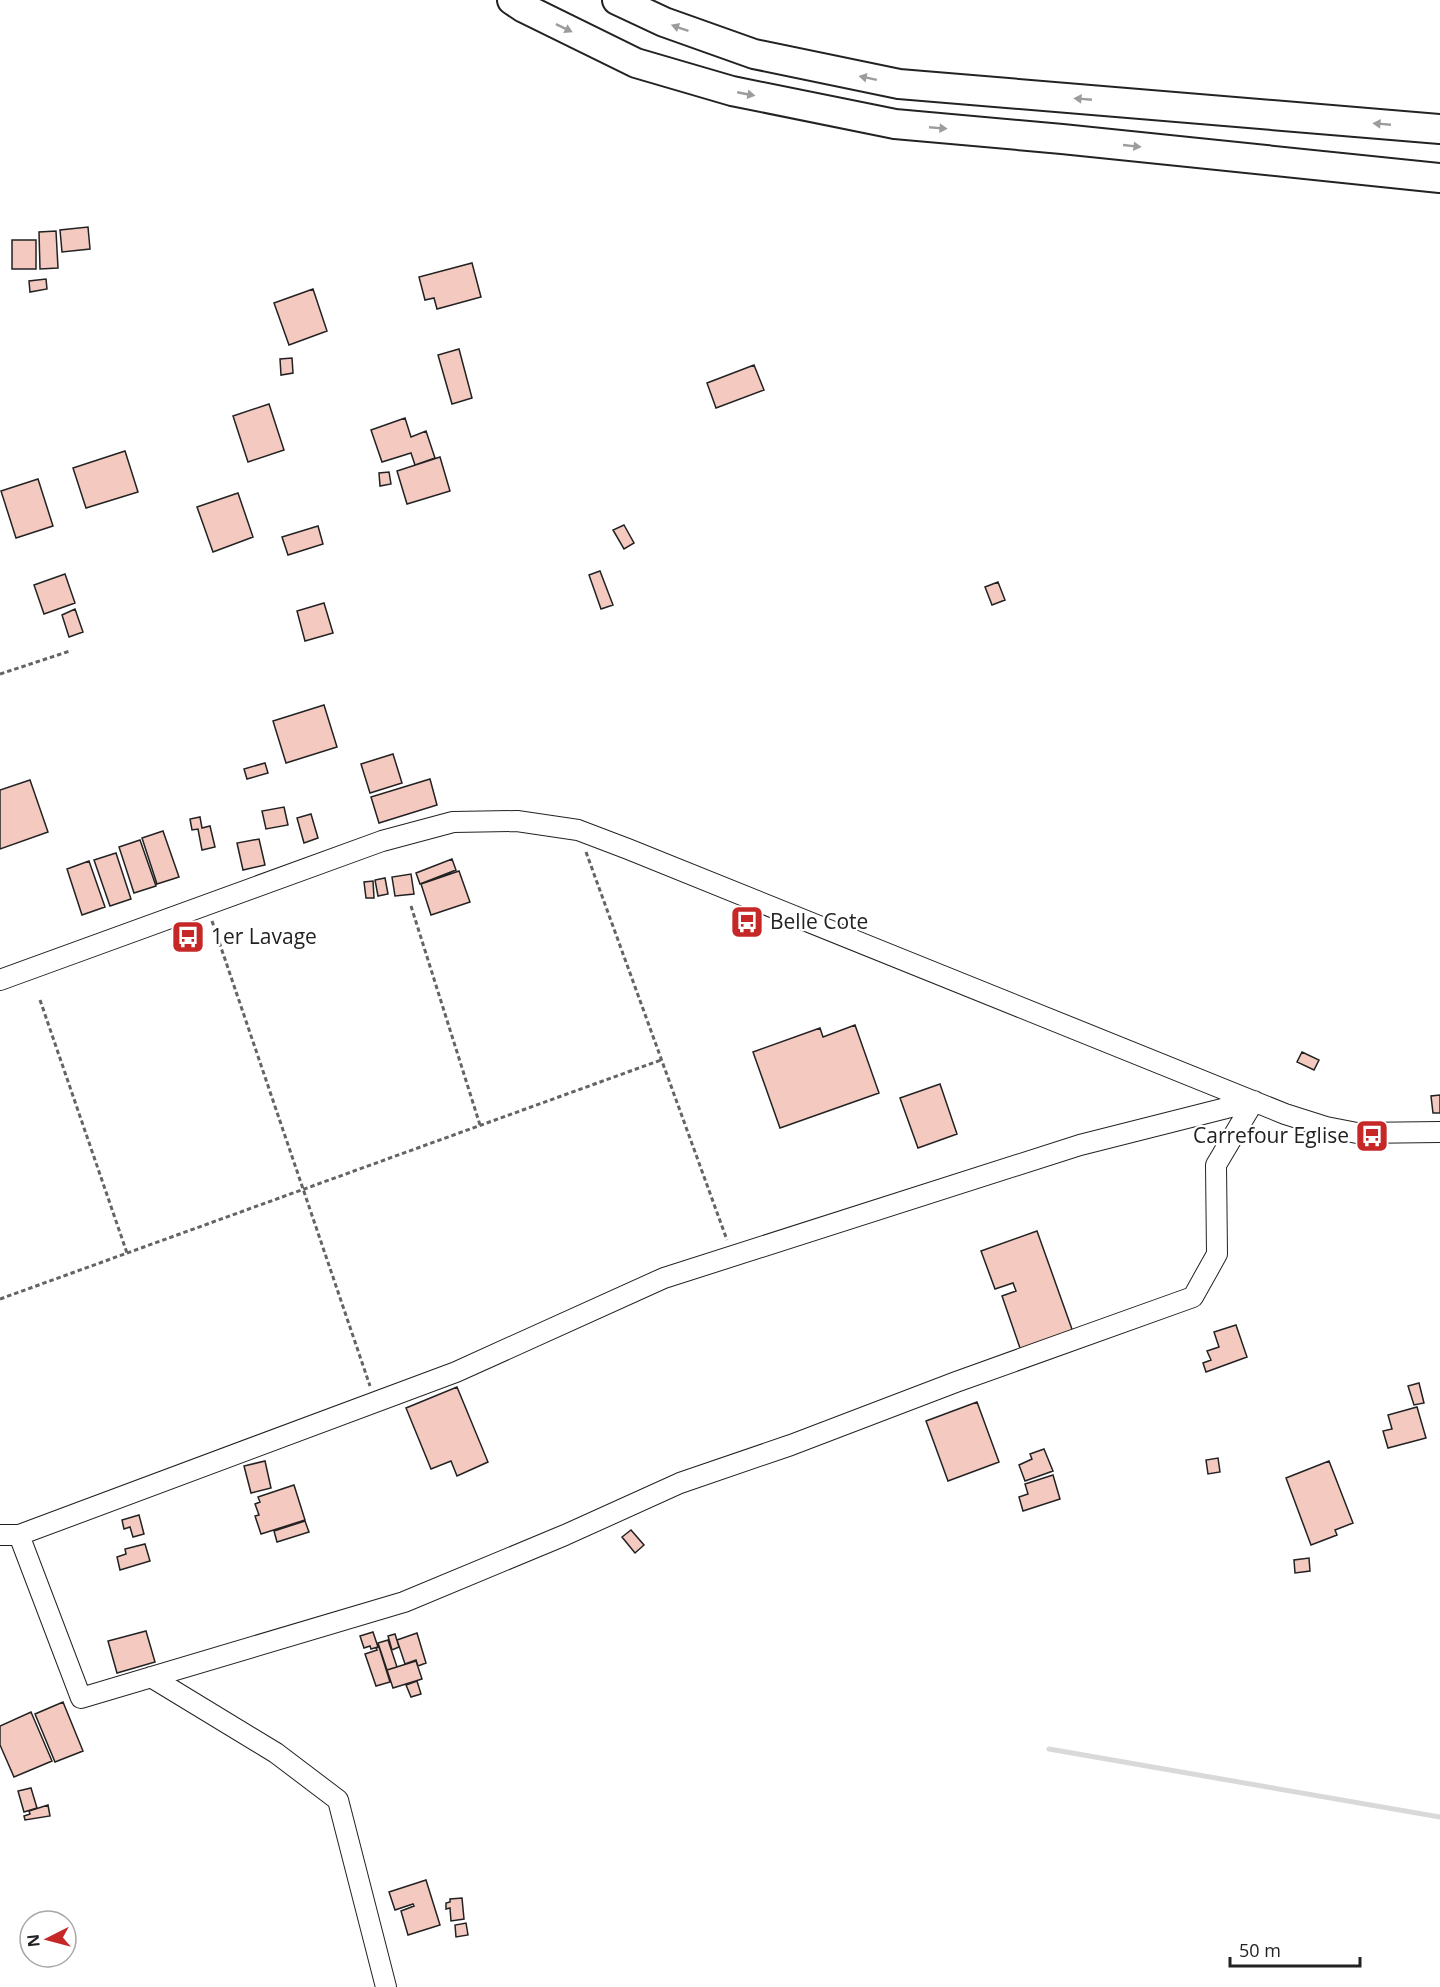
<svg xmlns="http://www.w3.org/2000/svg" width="1440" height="1987" viewBox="0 0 1440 1987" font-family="'Open Sans',sans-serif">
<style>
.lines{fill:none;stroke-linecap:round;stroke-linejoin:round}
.stream{stroke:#d9d9d9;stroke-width:5}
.building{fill:#f3c9c0;stroke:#222;stroke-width:1.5}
.minor-casing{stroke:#222;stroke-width:22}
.highway-casing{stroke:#222;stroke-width:32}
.path{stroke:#646464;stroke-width:3;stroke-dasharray:4.5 3;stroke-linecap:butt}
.minor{stroke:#fff;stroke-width:20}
.highway{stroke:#fff;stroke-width:28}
.oneway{fill:#9c9c9c}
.labels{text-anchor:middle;stroke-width:4.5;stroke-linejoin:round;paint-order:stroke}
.poi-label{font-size:21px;fill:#222;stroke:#fff;text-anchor:start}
</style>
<rect width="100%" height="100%" fill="#fff"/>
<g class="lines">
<path class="stream" d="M1049,1749L1440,1817"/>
</g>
<path class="building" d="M88,227L90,249L62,252L60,230Z
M56,231L58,268L40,269L39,232Z
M12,240H36V269H12Z
M472,263L481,297L437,309L434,298L425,300L419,277Z
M46,279L47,289L30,292L29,281Z
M313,289L327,331L289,345L274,303Z
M459,349L472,398L452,404L438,355Z
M292,358L293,373L281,375L280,359Z
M754,365L764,390L716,408L707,383Z
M269,404L284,450L248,462L233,416Z
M405,418L411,437L426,431L435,458L415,465L411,453L382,462L371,430Z
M125,451L138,492L86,508L73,468Z
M440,457L450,491L407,504L397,471Z
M389,472L391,484L380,486L379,473Z
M38,479L53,526L16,538L1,491Z
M238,493L253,537L213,552L197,507Z
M624,525L634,543L624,549L613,530Z
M318,526L323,544L288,555L282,537Z
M600,571L613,605L601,609L589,575Z
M65,574L75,603L44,614L34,585Z
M998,582L1005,600L992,605L985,587Z
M324,603L333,633L305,641L297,611Z
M75,609L83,632L69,637L62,615Z
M324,705L337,747L286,763L273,721Z
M393,754L402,783L370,793L361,764Z
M265,763L268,773L247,779L244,769Z
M430,779L437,805L379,823L371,797Z
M30,780L48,832L0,849V790Z
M284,807L288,825L266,829L262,811Z
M311,814L318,838L304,843L297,818Z
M200,817L202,828L210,826L215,847L202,850L198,829L192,830L190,819Z
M163,831L179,877L157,884L142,838Z
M259,839L265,865L243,870L237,843Z
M140,840L156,886L134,893L119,847Z
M116,853L131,899L110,906L94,860Z
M452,859L456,870L420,884L416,873Z
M89,861L105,907L82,915L67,869Z
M459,871L470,902L431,915L421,884Z
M411,874L414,894L395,896L392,877Z
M385,878L388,894L378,896L375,880Z
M373,881L374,898H366L364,882Z
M855,1025L879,1093L780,1128L753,1052L820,1028L823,1037Z
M1302,1052L1319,1060L1314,1070L1297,1062Z
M940,1084L957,1134L918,1148L900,1098Z
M1440,1095V1113H1433L1431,1096Z
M1037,1231L1073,1332L1021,1351L1002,1296L1016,1291L1013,1283L995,1289L981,1251Z
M1236,1325L1247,1357L1206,1372L1203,1363L1211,1360L1207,1351L1219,1347L1214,1332Z
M1419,1383L1424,1403L1414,1405L1408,1386Z
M457,1387L488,1462L457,1476L451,1461L431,1469L406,1408Z
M977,1402L999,1462L948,1481L926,1421Z
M1417,1407L1426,1438L1388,1448L1383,1431L1392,1429L1388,1415Z
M1044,1449L1053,1471L1025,1481L1019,1465L1032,1459L1030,1454Z
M1218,1458L1220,1472L1208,1474L1206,1460Z
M265,1461L271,1488L251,1493L244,1466Z
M1329,1461L1353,1523L1335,1530L1337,1535L1311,1545L1286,1478Z
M1053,1475L1060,1499L1023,1511L1019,1497L1028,1494L1025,1484Z
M294,1485L305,1520L261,1534L255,1516L259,1515L255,1504L260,1502L258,1497Z
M139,1515L144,1534L133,1537L130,1527L124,1529L122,1520Z
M305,1521L309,1532L277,1542L274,1531Z
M631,1530L644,1545L635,1553L622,1537Z
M145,1544L150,1561L120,1570L117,1557L126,1554L125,1549Z
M1309,1558L1310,1571L1295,1573L1294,1560Z
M146,1631L155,1662L117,1673L108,1641Z
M373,1632L378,1647L371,1649L370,1646L364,1648L360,1636Z
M417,1633L426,1663L418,1666L416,1660L405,1664L397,1640Z
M395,1634L399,1647L392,1650L388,1636Z
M388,1640L397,1667L387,1670L378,1643Z
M379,1647L390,1682L376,1686L365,1654L377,1650L376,1648Z
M416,1661L422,1679L393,1688L387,1670Z
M417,1681L421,1694L411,1697L406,1685Z
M63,1702L83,1751L55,1762L35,1714Z
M31,1712L52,1761L14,1777L0,1745V1726Z
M31,1788L37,1808L24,1812L18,1791Z
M48,1805L50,1816L25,1820L24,1816L30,1814L29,1811Z
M426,1880L440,1925L408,1935L401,1911L414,1906L413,1904L395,1910L389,1892Z
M462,1898L464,1919L451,1921L450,1908L446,1909V1903L450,1902V1899Z
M466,1923L468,1935L456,1937L455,1925Z"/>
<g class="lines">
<g class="minor-casing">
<path id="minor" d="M0,980L382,841L453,822L517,821L578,830L628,849L1285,1114L1326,1127L1357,1133L1440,1132
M0,1535H19L456,1372L664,1278L1080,1145L1254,1101
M19,1535L81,1698L404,1602L565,1535L680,1483L791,1445L956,1382L1193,1297L1217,1254L1216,1165L1254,1101
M151,1677L276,1753L338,1800L386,1987"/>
</g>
<g class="highway-casing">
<path id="highway" d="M512,0L524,8L636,63L732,91L895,124L1062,139L1440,178
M617,0L664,22L754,54L899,84L1440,129"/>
</g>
<path class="path" d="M0,674L70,651
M586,852L727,1240
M411,906L480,1125
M212,921L370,1386
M40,1000L127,1253
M0,1299L661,1060"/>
<use href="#minor" class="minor"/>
<use href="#highway" class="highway"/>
</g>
<defs><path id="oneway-solid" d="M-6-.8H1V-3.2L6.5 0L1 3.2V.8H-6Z" transform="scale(1.5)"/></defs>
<g class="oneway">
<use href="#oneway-solid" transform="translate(564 28) rotate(26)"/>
<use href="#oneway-solid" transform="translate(680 28) rotate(-161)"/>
<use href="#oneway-solid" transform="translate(868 78) rotate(-168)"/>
<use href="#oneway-solid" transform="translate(746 94) rotate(11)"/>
<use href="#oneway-solid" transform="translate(1083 99) rotate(-175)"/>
<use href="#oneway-solid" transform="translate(1382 124) rotate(-175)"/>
<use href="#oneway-solid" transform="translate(938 128) rotate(5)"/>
<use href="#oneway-solid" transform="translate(1132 146) rotate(6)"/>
</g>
<defs>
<g id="bus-square" transform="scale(1.725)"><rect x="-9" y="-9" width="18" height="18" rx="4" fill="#c62828" stroke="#fff"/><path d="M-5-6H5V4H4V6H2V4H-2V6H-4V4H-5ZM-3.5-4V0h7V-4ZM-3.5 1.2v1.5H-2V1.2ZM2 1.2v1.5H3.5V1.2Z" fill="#fff"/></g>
</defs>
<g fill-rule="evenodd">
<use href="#bus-square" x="747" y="922"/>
<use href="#bus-square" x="188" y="937"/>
<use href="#bus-square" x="1372" y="1136"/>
</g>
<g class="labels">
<g class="poi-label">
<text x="770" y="929">Belle Cote</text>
<text x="211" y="944">1er Lavage</text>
<text x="1349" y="1143" text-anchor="end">Carrefour Eglise</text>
</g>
</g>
<g transform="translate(48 1939) rotate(264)"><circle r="28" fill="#ffffff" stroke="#a7a7a7" stroke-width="1.5"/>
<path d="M0-4.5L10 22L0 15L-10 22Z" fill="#c62828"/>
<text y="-9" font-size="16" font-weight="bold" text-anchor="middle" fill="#222222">N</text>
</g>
<path d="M1230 1957v9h130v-9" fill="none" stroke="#222222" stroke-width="3"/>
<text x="1239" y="1957" font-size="18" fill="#222222" stroke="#ffffff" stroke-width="4.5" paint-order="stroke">50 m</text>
</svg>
